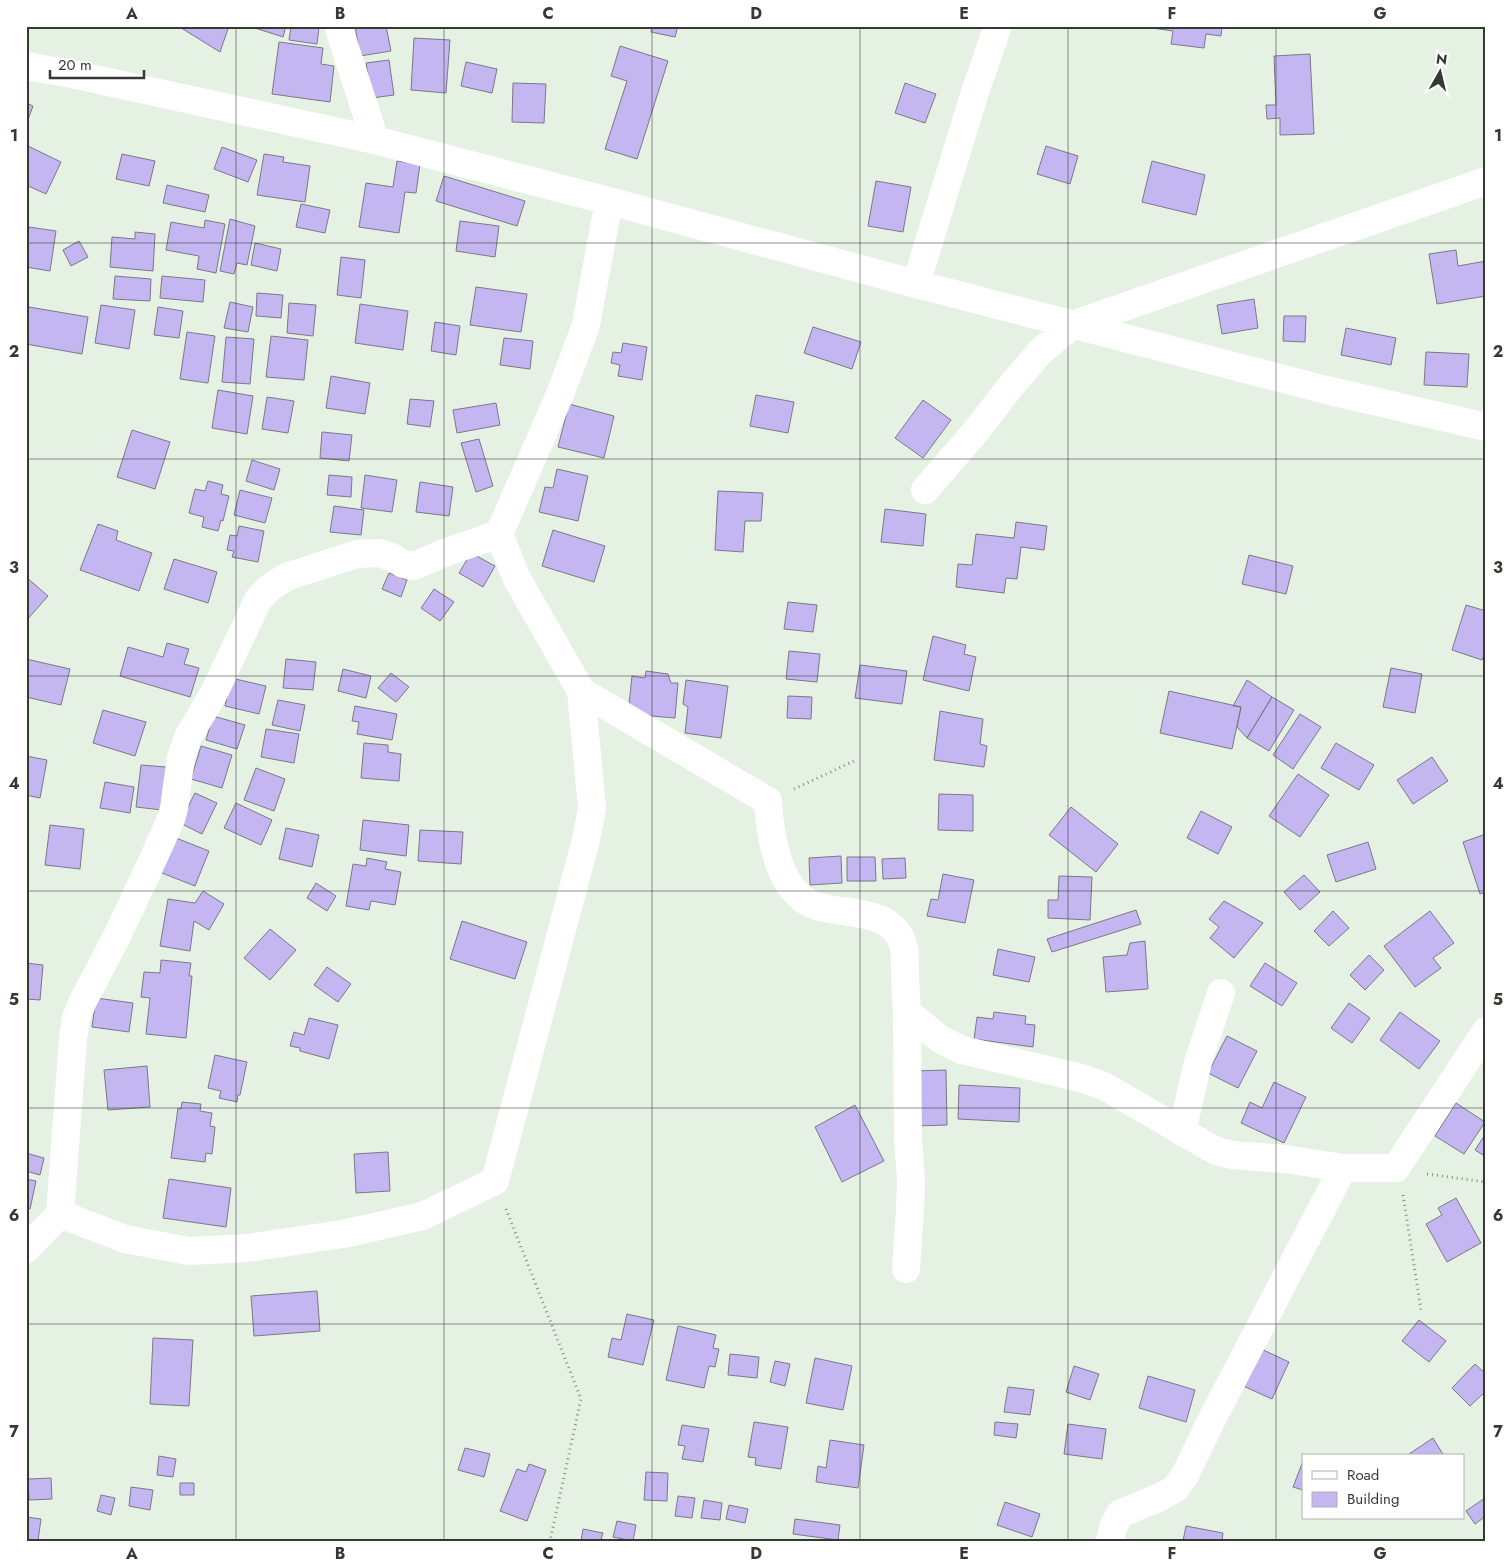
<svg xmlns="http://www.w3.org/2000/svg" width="1512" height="1567" viewBox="0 0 1512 1567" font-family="Jost,sans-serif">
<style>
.building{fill:#c4b6f0;stroke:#7b7888}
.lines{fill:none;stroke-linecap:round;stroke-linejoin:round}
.path{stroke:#858d84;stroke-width:3;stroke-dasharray:1 4;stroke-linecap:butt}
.street{stroke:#fff;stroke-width:28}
.grid{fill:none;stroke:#343934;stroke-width:1;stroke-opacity:0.55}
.neatline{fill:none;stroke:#343934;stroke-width:2}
.grid-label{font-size:16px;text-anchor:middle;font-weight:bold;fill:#343934}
</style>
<rect width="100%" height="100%" fill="#e5f2e3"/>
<path class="building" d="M178,26H229L220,52Z
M255,26H286L283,37L255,28Z
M291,26L319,27L317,44L289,40Z
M355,26H386L391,51L360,56Z
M652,26H678L675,37L651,32Z
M1138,26H1222L1221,36L1206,34L1204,48L1171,44L1173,31Z
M414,38L450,40L446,93L411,90Z
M279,42L323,48L321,64L334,66L330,102L272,94Z
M620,46L668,61L637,159L605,149L627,81L611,76Z
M1310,54L1314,134L1280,135V118L1267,119L1266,105H1276L1274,56Z
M389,60L394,95L372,98L366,63Z
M466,62L497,69L492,93L461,86Z
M513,83L546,84L544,123L512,122Z
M905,83L936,94L925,123L895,113Z
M26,103L33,106L26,125Z
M26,145L61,162L46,194L26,185Z
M1046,146L1078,156L1070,184L1037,174Z
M222,147L257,160L248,182L214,169Z
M122,154L155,161L149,186L116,179Z
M264,154L284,157L283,162L310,166L305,202L257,195Z
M397,161L420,164L416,193L405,192L399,233L359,227L366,183L393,187Z
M1152,161L1205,175L1196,215L1142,202Z
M444,176L525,201L517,226L436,201Z
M876,181L911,187L903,232L868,226Z
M167,185L209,195L205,212L163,203Z
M301,204L330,210L325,233L296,227Z
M230,219L255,226L247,265L237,263L234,274L220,271Z
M205,220L225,224L216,273L197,269L199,256L166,250L171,222L204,228Z
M460,221L499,226L495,257L456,251Z
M29,227L56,231L50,271L26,267V244Z
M135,232L155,234L153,271L110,267L112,237L135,239Z
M79,241L88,257L71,266L63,250Z
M255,243L281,249L277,271L251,265Z
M1456,250L1458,266L1486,261V296L1437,304L1429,254Z
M341,257L365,260L361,298L337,295Z
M115,276L151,279L150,301L113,299Z
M162,276L205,280L203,302L160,298Z
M476,287L527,294L521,332L470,325Z
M257,293L283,295L281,318L256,316Z
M1254,299L1258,328L1222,334L1217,305Z
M230,302L253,307L248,332L224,328Z
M289,303L316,305L313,336L287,333Z
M360,304L408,311L403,350L355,343Z
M101,305L135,310L129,349L95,343Z
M29,307L88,317L82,354L26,344V324Z
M158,307L183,311L179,338L154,335Z
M1284,316H1306L1305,342L1283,341Z
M435,322L460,326L456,355L431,351Z
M813,327L861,342L852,369L804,353Z
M1346,328L1396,338L1391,365L1341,355Z
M187,332L215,336L208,383L180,379Z
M271,336L308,340L304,380L266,377Z
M226,337L254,339L250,384L222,382Z
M504,338L533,341L530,369L500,365Z
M623,343L647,347L642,380L618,376L620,365L611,363L613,352L621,353Z
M1426,352L1469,354L1467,387L1424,385Z
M331,376L370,383L365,414L326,408Z
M218,390L253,396L247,434L212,428Z
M756,395L794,402L788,433L750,426Z
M267,397L294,401L288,433L262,429Z
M410,399L434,401L430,427L407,424Z
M923,400L951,420L923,458L895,438Z
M496,403L500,425L457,433L453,410Z
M569,404L614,416L604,458L558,447Z
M132,430L170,442L155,489L117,477Z
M322,432L352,435L349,461L320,458Z
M479,439L493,486L476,492L461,443Z
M252,460L280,469L274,490L246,481Z
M557,469L588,476L578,521L539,512L545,487L553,488Z
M329,475L352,477L351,497L327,495Z
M365,475L397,480L392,512L361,508Z
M208,481L223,485L221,494L229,496L223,521L221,520L218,531L202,527L204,517L189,513L195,489L205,491Z
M420,482L453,487L449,516L416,512Z
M240,490L272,498L265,523L234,515Z
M718,491L763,493L761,521H745L743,552L715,550Z
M334,506L364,510L361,535L330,532Z
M885,509L926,514L923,546L881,542Z
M1016,522L1047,526L1044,550L1021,547L1017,579L1006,578L1004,593L956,587L958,564L972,565L976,534L1014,538Z
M98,524L118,531L116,540L152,553L139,591L80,570Z
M239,526L264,531L258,562L232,557L234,551L227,550L230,535L237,536Z
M553,530L605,546L594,582L542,566Z
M471,553L495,566L483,587L459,573Z
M1249,555L1293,566L1286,594L1242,584Z
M174,559L217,572L208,603L164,589Z
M389,573L407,580L401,597L382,589Z
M26,577L48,596L26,621Z
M434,589L454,602L440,621L421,608Z
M788,602L817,605L813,632L784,629Z
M1466,605L1486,611V650L1482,660L1452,650Z
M933,636L966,645L964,654L976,657L969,691L923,680Z
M167,643L189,649L184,664L199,668L190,697L120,676L128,647L163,657Z
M789,651L820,654L817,682L786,679Z
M26,659L70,669L61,705L26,697Z
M286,659L316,662L313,690L283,688Z
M860,665L907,671L902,704L855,698Z
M1391,668L1422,674L1415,713L1383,707Z
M343,669L371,676L366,698L338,691Z
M646,671L668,674L671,683H678L675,718L628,714L632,676L645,678Z
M391,673L409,687L396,702L378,688Z
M231,678L266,686L259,714L225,706Z
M686,680L728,686L721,738L685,733L688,707L683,704Z
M1247,680L1272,697L1247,738L1237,727L1241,707L1233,706Z
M1169,691L1241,707L1232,749L1160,733Z
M788,696L812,697L811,719L787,718Z
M1272,697L1294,710L1269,751L1247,738Z
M278,700L305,705L300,731L272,725Z
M355,706L397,714L392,740L357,734L359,722L352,721Z
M103,710L146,722L135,756L93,743Z
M940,711L983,719L980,744L987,746L984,767L934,760Z
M1300,714L1321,727L1293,769L1273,755Z
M213,716L245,725L237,749L206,740Z
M266,729L299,734L294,763L261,757Z
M364,743L388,745V752L401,754L399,781L361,778Z
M1336,743L1374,765L1359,790L1321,768Z
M201,746L232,755L222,788L191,779Z
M26,756L47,760L40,798L26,795Z
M1432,757L1448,781L1413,804L1397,780Z
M141,765L166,767L162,810L136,807Z
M256,768L285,779L274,811L244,800Z
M1298,774L1329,795L1300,837L1269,816Z
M105,782L134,787L130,813L100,808Z
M195,793L217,803L202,834L180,823Z
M939,794L973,795V831L938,830Z
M236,803L272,820L261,845L224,828Z
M1071,807L1118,844L1096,872L1049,835Z
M1201,811L1232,827L1218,854L1187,838Z
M363,820L409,825L406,856L360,850Z
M50,825L84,829L80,869L45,865Z
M286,828L319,835L312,867L279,859Z
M420,830L463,832L461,864L418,861Z
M1486,834V892L1480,894L1463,842Z
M176,838L209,851L195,886L162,873Z
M1368,842L1376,869L1336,882L1327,855Z
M841,856L842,883L810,885L809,858Z
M847,857H875L876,881H847Z
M367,858L387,862L385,869L401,872L395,905L371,901L369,910L346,906L353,864L366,866Z
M905,858L906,878L883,879L882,859Z
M943,874L974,880L965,923L927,916L931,899L938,900Z
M1304,875L1320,892L1300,910L1284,892Z
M1059,876L1092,877L1090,920L1048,918V900H1058Z
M316,883L336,896L327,911L307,898Z
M203,891L224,904L209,930L194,921L190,951L160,946L168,899L195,903Z
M1224,901L1263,923L1234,958L1210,938L1219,927L1209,919Z
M1136,910L1141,924L1052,952L1047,939Z
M1333,911L1349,928L1329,946L1314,931Z
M1430,911L1454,943L1433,958L1441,968L1415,987L1384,946Z
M462,921L527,942L515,979L450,959Z
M270,929L296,950L270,980L244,958Z
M1145,941L1148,989L1106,992L1103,957L1127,955L1130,943Z
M998,949L1035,957L1029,982L993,975Z
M1369,955L1384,970L1365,990L1350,975Z
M161,960L191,963L189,976H192L186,1038L146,1034L150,998L141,997L144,972L160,973Z
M26,963L43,965L40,1000L26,999Z
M1265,963L1297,983L1282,1006L1250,986Z
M327,967L351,984L338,1002L314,985Z
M96,998L133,1003L129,1032L92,1027Z
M1349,1003L1370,1018L1352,1043L1331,1028Z
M994,1012L1026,1016L1025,1024L1035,1025L1033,1047L974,1039L977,1017L993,1019Z
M1400,1012L1440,1041L1419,1069L1380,1040Z
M309,1018L338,1025L329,1059L300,1051V1048L290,1046L294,1032L304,1035Z
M1227,1036L1257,1051L1238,1088L1208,1073Z
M215,1055L247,1062L240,1095H238L237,1102L219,1098L221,1091L208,1088Z
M147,1066L150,1107L108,1110L104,1070Z
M946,1070L947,1125L916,1126L914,1071Z
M1274,1082L1306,1097L1284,1143L1241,1123L1250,1102L1262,1108Z
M959,1085L1020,1088L1019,1122L958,1119Z
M182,1102L201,1104L200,1111L212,1113L210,1126L215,1127L212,1154L206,1153L205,1162L171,1158L178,1108L181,1109Z
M1456,1103L1485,1122L1464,1154L1435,1136Z
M855,1105L884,1161L842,1182L815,1127Z
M1486,1133V1157L1475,1150Z
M388,1152L390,1191L356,1193L354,1154Z
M26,1153L44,1158L40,1175L26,1171Z
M26,1179L36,1181L30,1209L26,1208Z
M169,1179L231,1188L226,1227L163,1218Z
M1456,1198L1481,1243L1447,1262L1426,1224L1442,1215L1438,1208Z
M317,1291L320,1331L254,1336L251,1296Z
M627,1314L654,1320L643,1365L608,1357L612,1338L621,1340Z
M1419,1320L1446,1341L1429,1362L1402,1341Z
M678,1326L716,1335L713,1348L719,1349L715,1367L709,1366L704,1388L666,1380Z
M153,1338L193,1340L189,1406L150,1404Z
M1259,1348L1289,1362L1272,1399L1241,1385Z
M730,1354L759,1357L757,1378L728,1375Z
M815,1358L852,1366L843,1410L806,1403Z
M775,1361L790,1364L785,1386L770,1382Z
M1475,1364L1486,1374V1391L1470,1406L1452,1388Z
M1074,1366L1099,1374L1090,1400L1066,1392Z
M1148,1376L1195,1390L1186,1422L1139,1408Z
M1008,1387L1034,1390L1030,1415L1004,1412Z
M754,1422L788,1427L781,1469L755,1465L756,1458L748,1457Z
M995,1422L1018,1424L1016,1438L994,1435Z
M1068,1424L1106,1429L1102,1459L1064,1454Z
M682,1425L709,1429L703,1462L682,1459L685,1446L678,1445Z
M1433,1438L1444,1456H1410L1409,1454Z
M830,1440L864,1445L858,1488L816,1482L818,1466L826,1468Z
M465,1448L490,1454L484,1477L458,1470Z
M159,1456L176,1459L173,1477L157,1475Z
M1303,1461V1490L1293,1487Z
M529,1464L546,1470L527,1521L500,1511L517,1469L526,1472Z
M646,1472L668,1473L667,1501L644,1500Z
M51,1478L52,1499L29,1500L28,1479Z
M180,1483H194V1495H180Z
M131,1487L153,1490L150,1510L129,1506Z
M101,1495L115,1498L111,1515L97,1511Z
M678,1496L695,1498L692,1518L675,1516Z
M1485,1498L1486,1516L1475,1524L1466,1511Z
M704,1500L722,1503L720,1520L701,1518Z
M1005,1502L1040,1514L1032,1537L997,1525Z
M729,1505L748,1509L745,1523L726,1519Z
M26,1517L41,1519L38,1541H26Z
M795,1519L840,1525L838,1540L793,1534Z
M617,1521L636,1525L633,1541L613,1537Z
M1186,1526L1223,1533L1222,1541H1183Z
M583,1529L603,1533L601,1539L610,1541H581Z"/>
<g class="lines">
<path class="path" d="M794,789L854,761
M1427,1174L1486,1182
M1403,1195L1421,1310
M506,1209L581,1399L550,1541"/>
<path class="street" d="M338,26L375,140
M26,66L72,74L375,140L609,201L916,284L1326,390L1486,427
M916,284L976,89L998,26
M925,490L977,430L1010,387L1040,352L1072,325L1486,181
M581,691L768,801C770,833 776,879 803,899C830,920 888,901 903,944C905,950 905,960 905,967C905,982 906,997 907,1012L940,1039L962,1050L1081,1078L1104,1086L1216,1151L1233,1155L1285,1159L1343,1168H1396L1486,1031
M1182,1132L1198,1062L1221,993
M60,1214L125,1239L189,1251L247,1248L343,1234L423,1216L495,1181L586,840L592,808L581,691L517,579L499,534L561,392L586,325L609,201
M26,1249L60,1214L73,1039L76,1018L83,1001L117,936L150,866L171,819L174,808L181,757L188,737L215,691L258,600L268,589L286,577L357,554L379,553L392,557L403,564L414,566L444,553L499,534
M906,1269L910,1210L911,1179L908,1139L907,1012
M1110,1541L1113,1527L1120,1514L1160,1497L1175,1489L1185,1475L1212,1419L1343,1168"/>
</g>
<path class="grid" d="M236,26V1541M444,26V1541M652,26V1541M860,26V1541M1068,26V1541M1276,26V1541M26,243H1486M26,459H1486M26,676H1486M26,891H1486M26,1108H1486M26,1324H1486"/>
<rect width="1512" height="1567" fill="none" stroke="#ffffff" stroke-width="55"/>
<rect x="1302" y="1454" width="162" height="65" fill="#ffffff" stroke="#aeb0ae"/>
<rect x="1312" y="1471" width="25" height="8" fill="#ffffff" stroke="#aeb0ae"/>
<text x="1347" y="1480" font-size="15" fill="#343934">Road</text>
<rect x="1312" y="1492" width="25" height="15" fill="#c4b6f0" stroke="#aeb0ae"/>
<text x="1347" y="1504" font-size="15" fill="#343934">Building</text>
<g transform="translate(1440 72) rotate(8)" stroke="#ffffff" stroke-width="4" paint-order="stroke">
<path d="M0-4L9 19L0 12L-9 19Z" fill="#343934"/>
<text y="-8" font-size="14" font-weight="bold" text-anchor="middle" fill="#343934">N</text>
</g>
<path d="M50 70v8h94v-8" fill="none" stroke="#343934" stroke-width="2.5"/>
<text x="58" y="70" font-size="15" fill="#343934" stroke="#ffffff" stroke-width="4" paint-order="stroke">20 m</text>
<rect x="28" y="28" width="1456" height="1512" class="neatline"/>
<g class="grid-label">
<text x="132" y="19">A</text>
<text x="340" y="19">B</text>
<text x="548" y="19">C</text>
<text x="756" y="19">D</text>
<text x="964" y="19">E</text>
<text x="1172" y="19">F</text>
<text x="1380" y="19">G</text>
<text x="14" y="141">1</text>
<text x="1498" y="141">1</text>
<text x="14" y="357">2</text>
<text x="1498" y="357">2</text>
<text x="14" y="573">3</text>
<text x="1498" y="573">3</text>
<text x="14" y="789">4</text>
<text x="1498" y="789">4</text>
<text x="14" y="1005">5</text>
<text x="1498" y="1005">5</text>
<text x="14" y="1221">6</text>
<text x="1498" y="1221">6</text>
<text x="14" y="1437">7</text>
<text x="1498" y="1437">7</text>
<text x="132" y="1559">A</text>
<text x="340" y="1559">B</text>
<text x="548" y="1559">C</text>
<text x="756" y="1559">D</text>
<text x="964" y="1559">E</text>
<text x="1172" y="1559">F</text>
<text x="1380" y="1559">G</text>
</g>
</svg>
